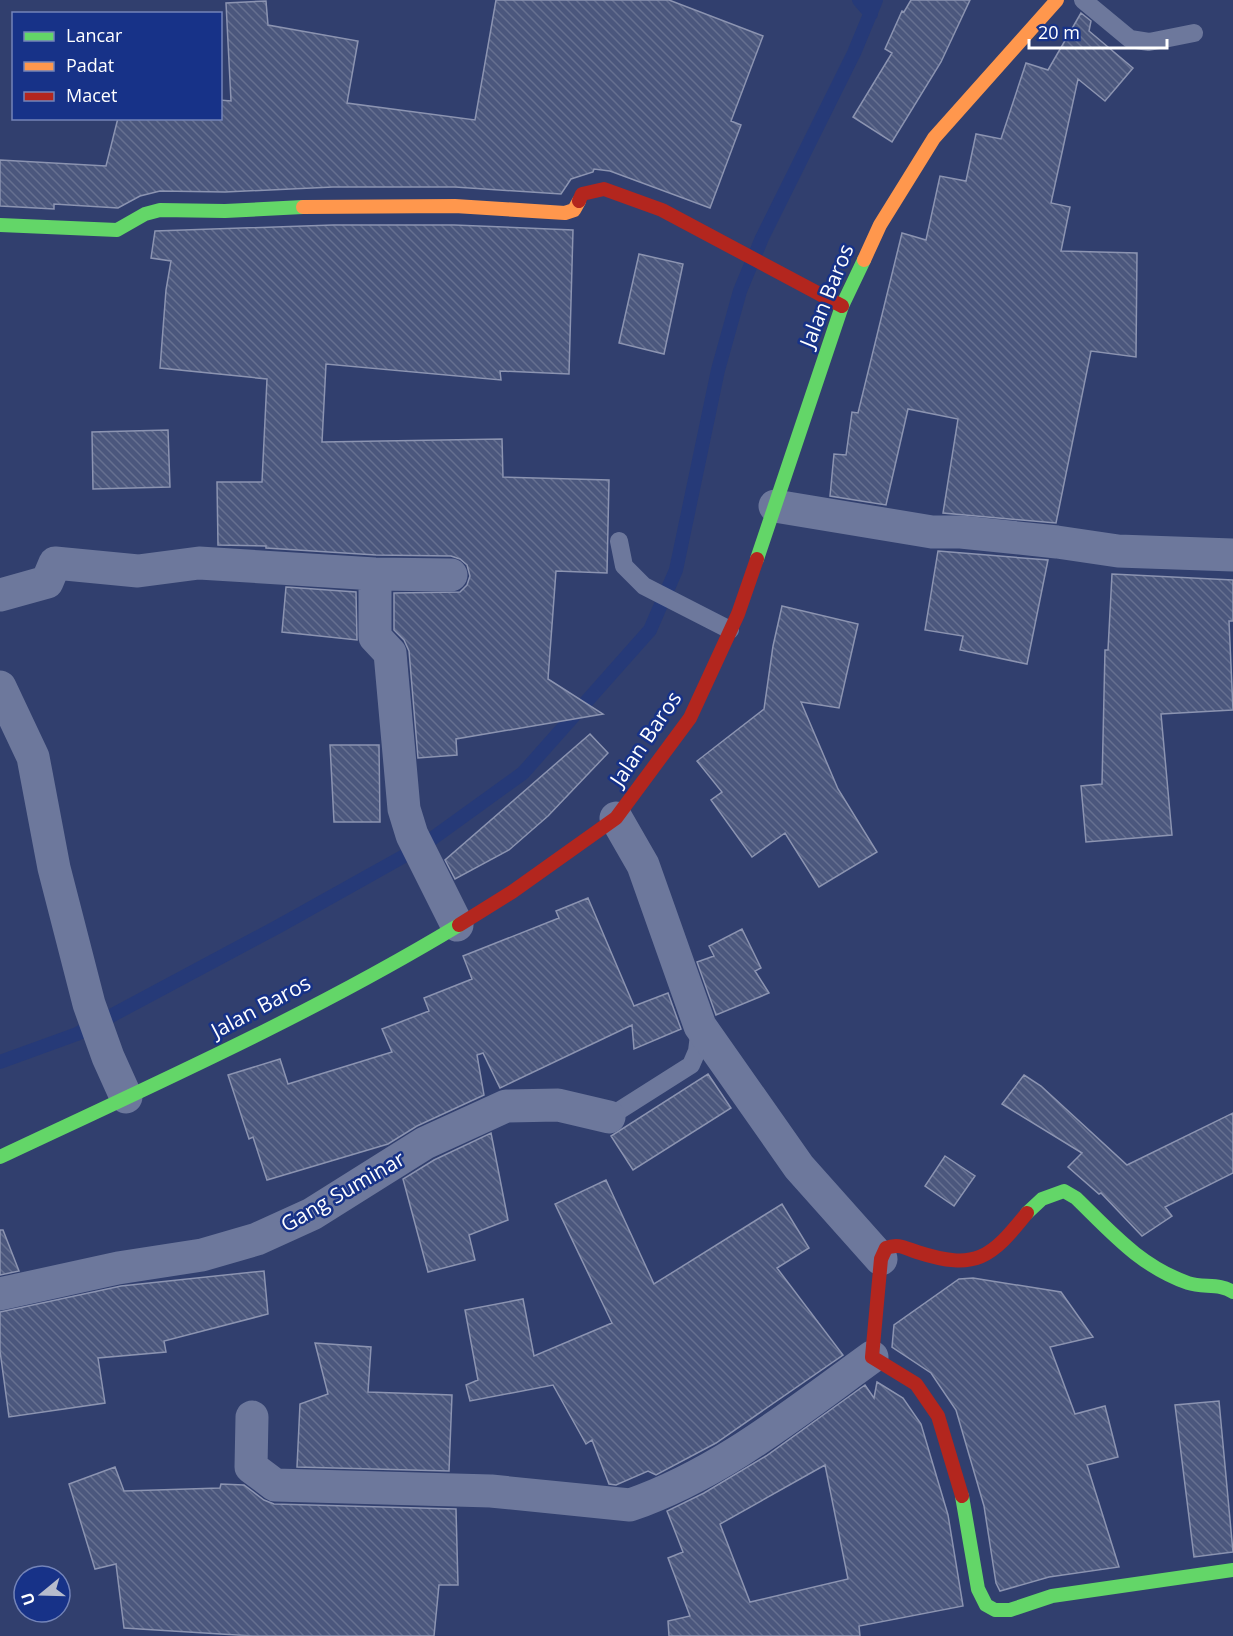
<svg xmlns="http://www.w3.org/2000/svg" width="1233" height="1636" viewBox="0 0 1233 1636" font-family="'Open Sans',sans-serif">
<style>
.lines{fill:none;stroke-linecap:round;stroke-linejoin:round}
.stream{stroke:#263a78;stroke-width:14}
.building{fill:url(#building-back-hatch);stroke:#8c94b1;stroke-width:1.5;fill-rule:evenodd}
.lane{stroke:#6d789c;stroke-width:18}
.street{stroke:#6d789c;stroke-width:33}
.fast{stroke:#63d668;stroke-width:14}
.slow{stroke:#ff974d;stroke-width:14}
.jam{stroke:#b3261e;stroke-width:14}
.labels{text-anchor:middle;stroke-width:5;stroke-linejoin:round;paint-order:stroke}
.street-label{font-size:21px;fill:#fff;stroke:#173288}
</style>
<defs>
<pattern id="building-back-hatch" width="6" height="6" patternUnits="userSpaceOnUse" patternTransform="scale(1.5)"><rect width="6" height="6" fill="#4b577d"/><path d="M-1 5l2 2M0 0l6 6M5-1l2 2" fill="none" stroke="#667090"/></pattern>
</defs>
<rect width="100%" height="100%" fill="#313f6e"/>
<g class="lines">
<path class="stream" d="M859,0L871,14
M0,1062L77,1034L279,926L422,846L523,773L650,630L676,570L718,370L740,291L762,238L854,53L876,0"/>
</g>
<path class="building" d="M496,0H669L763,36L731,121L741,125L710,208L610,171L594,169L593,172L571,179L561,194L455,187H333L225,192L160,191L140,196L118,208L54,204V209L0,206V160L106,166L118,118H220V100L231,101L226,3L266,1L268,25L358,41L347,103L475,120Z
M911,0H970L941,62L892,142L853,117L892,53L885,49L902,11L904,12Z
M1081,13L1091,21L1089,31L1133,68L1105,101L1078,79L1051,203L1070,207L1061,251L1137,253L1136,357L1091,351L1056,523L943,513L958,419L908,409L886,505L830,496L834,454L846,455L852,412L858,413L902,233L926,240L940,176L966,181L976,134L1001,139L1026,63L1048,70Z
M333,225H454L573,230L569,374L500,371L501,380L326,364L322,442L502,439L503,477L609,480L607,573L556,571L548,679L603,714L456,739L457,755L418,758L409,651L404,640L394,630V593L460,592L467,585L470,576L467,565L460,559L451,556L376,555L266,548V546L218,545L217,482H262L267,379L160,368L166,290L171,261L151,258L155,231Z
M639,254L683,264L664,354L619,343Z
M168,430L170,487L93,489L92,432Z
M938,551L1048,560L1027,664L960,650L963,636L925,630Z
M1112,574L1233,580V621H1229L1233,710L1161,714L1172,835L1086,842L1081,786L1102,784L1105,650H1108Z
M286,587L356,592L357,640L282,632Z
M782,606L858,624L839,708L801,702L838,789L877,852L819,887L785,833L752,857L711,800L722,792L697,761L764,709L773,646Z
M590,734L608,753L548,816L509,850L455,879L445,860Z
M330,745H379L380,822H334Z
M588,898L634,1006L668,993L681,1029L634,1049L632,1025L500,1088L483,1053L477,1055L484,1095L417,1126L388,1144L267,1180L253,1137L249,1139L228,1075L280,1059L288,1084L392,1052L382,1029L429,1011L424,998L472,979L463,956L559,918L556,911Z
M742,929L761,968L755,971L769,993L716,1015L697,962L714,956L709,946Z
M708,1074L731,1108L633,1170L611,1136Z
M1024,1075L1041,1086L1127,1165L1233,1113V1173L1165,1207L1172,1216L1142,1236L1101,1193L1099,1194L1068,1167L1082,1153L1002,1104Z
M491,1133L508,1220L469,1235L475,1260L428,1272L403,1179L434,1160Z
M945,1156L975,1176L954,1206L925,1186Z
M606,1180L654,1284L782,1204L809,1248L777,1268L843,1355L716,1443L656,1475L648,1471L616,1485L609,1484L592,1440L586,1444L553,1385L470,1401L466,1385L478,1380L465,1310L523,1299L534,1356L612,1323L555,1204Z
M0,1230H3L19,1271L0,1275Z
M264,1271L268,1314L164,1341L166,1352L98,1358L105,1403L9,1417L0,1351V1312L121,1286Z
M973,1278L1061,1292L1093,1337L1050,1347L1075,1414L1105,1406L1118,1457L1087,1465L1119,1567L1049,1577L1000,1591L996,1583L984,1506L956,1410L931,1373L892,1347L894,1325L959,1279Z
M315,1343L371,1347L368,1392L452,1395L449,1471L297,1467L300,1404L328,1394Z
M877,1382L903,1398L921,1424L948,1515L963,1606L859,1626L860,1636H669L668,1621L690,1616L668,1558L683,1552L667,1511L704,1493L766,1456L865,1385L874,1398ZM825,1465L848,1579L750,1602L720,1524Z
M1219,1401L1233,1552L1194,1557L1175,1405Z
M115,1467L124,1491L220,1488L221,1484L244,1485L264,1500L274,1504L456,1509L458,1585H439L434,1636H253L124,1628L116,1564L95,1569L69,1484Z"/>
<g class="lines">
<path class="lane" d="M1083,0L1130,39L1149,42L1194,33
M619,541L624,566L644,586L730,630
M609,1117L691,1065L697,1051L700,1027"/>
<path class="street" d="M775,506L932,532H961L1057,542L1118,551L1233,555
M375,574V637L390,653L404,809L412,835L457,925
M0,595L47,582L55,563L138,571L199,563L375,574L451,575
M0,687L33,757L54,868L89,1004L108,1057L126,1097
M616,818L643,865L700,1026L799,1167L881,1259
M0,1294L118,1268L202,1255L257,1239L312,1214L425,1143L506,1106L558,1105L609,1117
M252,1417L251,1467L275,1485L491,1491L630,1505C720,1474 796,1412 872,1357"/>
<path class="fast" d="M0,225L117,230L145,214L160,210L225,211L303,207
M757,559L842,306L864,260
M0,1157C155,1084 312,1014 459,925
M1027,1213L1042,1199L1064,1191L1076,1198C1112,1233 1140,1266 1188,1283C1203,1288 1220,1283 1233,1292
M962,1496L978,1589L986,1605L995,1610H1010L1052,1596L1233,1570"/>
<path class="slow" d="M303,207L455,206L565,213L574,210L579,201
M864,260L880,225L934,138L1057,0"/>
<path class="jam" d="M579,201L582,194L604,189L662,210L842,306
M459,925L512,892L616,818L690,718L738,614L757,559
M962,1496L938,1416L916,1384L872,1357L881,1259L886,1248C898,1243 905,1248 917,1252C976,1271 991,1258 1027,1213"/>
</g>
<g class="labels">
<g class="street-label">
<text transform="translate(827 296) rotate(-68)" y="7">Jalan Baros</text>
<text transform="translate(646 739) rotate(-56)" y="7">Jalan Baros</text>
<text transform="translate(261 1007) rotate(-28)" y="7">Jalan Baros</text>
<text transform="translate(343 1192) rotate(-30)" y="7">Gang Suminar</text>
</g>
</g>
<rect x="12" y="12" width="210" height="108" fill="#173288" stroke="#7484b8" stroke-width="1.5"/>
<rect x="24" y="32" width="30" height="9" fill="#63d668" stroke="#7484b8" stroke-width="1.5"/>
<text x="66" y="42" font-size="18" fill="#ffffff">Lancar</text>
<rect x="24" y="62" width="30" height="9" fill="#ff974d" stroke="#7484b8" stroke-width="1.5"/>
<text x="66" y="72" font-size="18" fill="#ffffff">Padat</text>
<rect x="24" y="92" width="30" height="9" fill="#b3261e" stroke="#7484b8" stroke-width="1.5"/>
<text x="66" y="102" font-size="18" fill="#ffffff">Macet</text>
<g transform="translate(42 1594) rotate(251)"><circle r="28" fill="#173288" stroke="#7484b8" stroke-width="1.5"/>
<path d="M0-4.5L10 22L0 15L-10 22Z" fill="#b7bccc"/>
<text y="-9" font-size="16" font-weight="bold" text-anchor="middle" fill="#ffffff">U</text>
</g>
<path d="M1029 39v9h138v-9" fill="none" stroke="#ffffff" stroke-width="3"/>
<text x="1038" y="39" font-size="18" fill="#ffffff" stroke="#173288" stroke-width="4.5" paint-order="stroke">20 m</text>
</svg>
